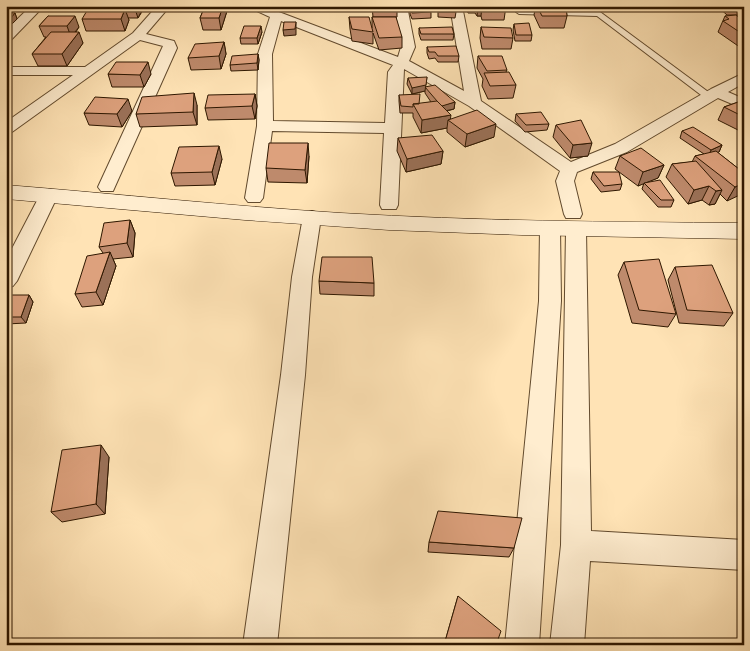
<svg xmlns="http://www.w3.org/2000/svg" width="750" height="651" viewBox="0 0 750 651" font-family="Cardo,serif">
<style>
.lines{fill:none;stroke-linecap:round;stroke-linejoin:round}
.lane-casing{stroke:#624a2d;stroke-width:2}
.street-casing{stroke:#624a2d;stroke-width:2}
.secondary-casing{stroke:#2e1700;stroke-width:1}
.lane{fill:#ffedcf;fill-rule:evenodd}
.street{fill:#ffedcf;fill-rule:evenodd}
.secondary{fill:#ffedcf;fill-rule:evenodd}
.wall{fill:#be8a6c;stroke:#2e1700}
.shaded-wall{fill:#9b7158;stroke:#2e1700}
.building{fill:#dda17d;stroke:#2e1700}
</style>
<rect width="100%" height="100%" fill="#ffe3b5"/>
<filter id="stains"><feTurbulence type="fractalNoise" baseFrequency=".004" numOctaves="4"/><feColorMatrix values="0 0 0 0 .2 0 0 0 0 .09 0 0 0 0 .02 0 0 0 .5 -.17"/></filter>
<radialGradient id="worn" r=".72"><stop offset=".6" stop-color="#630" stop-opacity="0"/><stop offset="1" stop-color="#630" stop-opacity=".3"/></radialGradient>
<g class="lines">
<g class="lane-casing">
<path id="lane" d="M585,6H592L711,94V98H705L597,16L519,14L516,12L519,10L592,12Z"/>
</g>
<g class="street-casing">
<path id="street" d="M31,6H44L11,40L6,41V30Z
M157,6H170L146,34L174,41L177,48L113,191H101L98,187L163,46L140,40L12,132L6,134V122L73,75H6V67H85L133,33Z
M246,6H263L398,57L401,47L395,6H407L415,47L409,61L464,91L450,6H462L481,101L571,162L615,144L711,89L744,73V83L728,92L744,99V109L718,98L627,152L577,172L574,181L582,214L580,218H566L564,214L556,181L560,171L469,106L404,69L398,205L396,209H382L380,205L384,133L272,131L263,198L260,202H248L245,198L257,126L258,54L270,17ZM281,21L393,65L388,72L385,123L273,121L272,54Z
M49,189L55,191L58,195L17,281L13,286L6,288V260L40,195L43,191Z
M312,211L319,213L321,217L312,277L305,375L277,645H243L281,375L292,277L303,217L305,213Z
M550,222L557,224L560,228L561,301L539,645H505L539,301L540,228L543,224Z
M576,224L583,226L586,230L591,531L744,540V570L590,561L584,645H550L561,545L566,230L569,226Z"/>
</g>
<g class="secondary-casing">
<path id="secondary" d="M6,185C118,194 229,206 341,213C475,221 609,222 744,223V239L522,235L389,230L245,220L6,199Z"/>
</g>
<use href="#lane" class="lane"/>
<use href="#street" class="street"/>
<use href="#secondary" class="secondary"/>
</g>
<path class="wall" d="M110,6H144L145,7L138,18H128L129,20L125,31H86L82,19L111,9Z
M205,6H226L227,11L221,30H203L200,18Z
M372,6L397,11V17H373Z
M426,6H455L456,12L455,18L438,17V8H428L431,12V18L412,19L410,14V8Z
M466,6H506L504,20H482L481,16H477L475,13H468Z
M529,6H580V9H566L567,16L564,28H540L534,15L535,9L529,8Z
M717,6H744V15H727Z
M6,13H15L17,19L11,25H6Z
M48,16L79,27L76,32L83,43L67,66H38L32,54L46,37H44L39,26Z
M725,16L744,17V50L718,32Z
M349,17L372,28V17L402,37V48L379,50L373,33V44L352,41L350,29Z
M514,24L532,35L531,41H515L513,30Z
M481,27L513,38L511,49H482L480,38Z
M419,28L454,34L453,40H421L419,34Z
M262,32L258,44H241L240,38Z
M224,42L226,54L221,69L191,70L188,58Z
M427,47L459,56L458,62H438L435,58L429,59L427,53Z
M258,54L259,60L258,70L231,71L230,65Z
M478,56L507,70L506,72L516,85L513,98L488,99L482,86L483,79L477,68Z
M108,74H151L144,87H112Z
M408,78L426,87L455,102L454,109L447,111L450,119L494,137L465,147L447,132V128L421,133L413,117V113H400L399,101V95L419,104L431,102L425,93V91L412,94L407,84Z
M255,94L257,106L255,119L208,120L205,108Z
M744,100V133L718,120L724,107Z
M197,105V125L140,127L136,114Z
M132,111L122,127L89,125L84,113Z
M516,114L549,124L547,130L525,132L515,121Z
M556,125L588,156L570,158L553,137Z
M682,131L722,145L719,152H717L744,173L727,201L720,194L715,204L709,205L702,200L688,204L666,177L672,164L692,162L695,156L704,154L680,138Z
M398,138L443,151L441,164L406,172L397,151Z
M744,155V169L738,165Z
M309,156L307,183L268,182L266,168Z
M620,156L664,165L658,178L647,182L674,200L671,207H658L642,189L644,183L638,186L615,169Z
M222,159L215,185L175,186L171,173Z
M593,172L622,184L620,190L601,192L591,179Z
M130,220L135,233L133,257L113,259L116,266L103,305L82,307L75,294L103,253L99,247Z
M624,262L676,314L668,327L632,323L618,275Z
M675,267L733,313L724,326L679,323L668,280Z
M319,281L374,283V296L320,294Z
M29,295L33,302L26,323L6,324V304Z
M109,457L105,514L62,522L51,512Z
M429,542L514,548L509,557L428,552Z
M458,596L496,645H444Z"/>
<path class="shaded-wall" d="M134,6H144L138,18Z
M223,6H226L227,11L221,30L219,18Z
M478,6H482L481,16H477Z
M125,9L129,20L125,31L121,19Z
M15,13L17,19L11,25L9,20Z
M75,16L79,27L71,37L67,26Z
M296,22V35L284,36L283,30Z
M261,26L262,32L258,44L257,38Z
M79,32L83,43L67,66L62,54Z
M224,42L226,54L221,69L219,56Z
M258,54L259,60L258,70L257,63Z
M148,62L151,74L144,87L140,75Z
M427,77L425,91L412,94V88Z
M194,93L197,105V125L193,112Z
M255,94L257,106L255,119L252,106Z
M128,99L132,111L122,127L117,114Z
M455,102L454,109L440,112V106Z
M451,115L450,121L448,120L447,128L421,133L422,120Z
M496,124L494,137L465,147L467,134Z
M308,143L309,156L307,183L305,170Z
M592,143L588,156L570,158L573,145Z
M722,145L719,152L708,157L711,150Z
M219,146L222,159L215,185L212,172Z
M443,151L441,164L406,172L407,159Z
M664,165L658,178L638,186L643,172Z
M744,183V193L727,201L735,187Z
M709,186L702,200L688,204L694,190Z
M722,190L715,204L709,205L716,191Z
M130,220L135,233L133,257L127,243Z
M110,252L116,266L103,305L96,292Z
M29,295L33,302L26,323L21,317Z
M101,445L109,457L105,514L96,504Z"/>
<path class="building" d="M205,6H223L219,18H200Z
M372,6H396L397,11H373Z
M427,6L431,12L412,13L410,8Z
M438,6H455L456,12H439Z
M483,6H506V9H484Z
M537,6H566L567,16H542Z
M88,9H125L121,19H82Z
M6,13H15L9,20L6,19Z
M736,15L744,21V35L723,21L729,19L725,16Z
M741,15L744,17V19L742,20L737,16Z
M48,16H75L67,26H39Z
M349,17H369L373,32L352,29Z
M372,17H396L402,37L379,38Z
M284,22H296L295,29L283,30Z
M529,23L532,35H516L514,24Z
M244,26H261L257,38H240Z
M452,27L454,34H421L419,28Z
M481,27L511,28L513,38L484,37Z
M51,32H79L62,54H32Z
M224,42L219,56L188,58L195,44Z
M456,46L459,56H438L435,52H429L427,47Z
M258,54L257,63L230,65L232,56Z
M478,56H502L507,70L487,71Z
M116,62H148L140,75L108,74Z
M509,72L516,85L490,86L484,73Z
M427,77L426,85L412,88L408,78Z
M435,85L455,102L442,106L437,101L425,87Z
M194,93L193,112L136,114L142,97Z
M255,94L252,106L205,108L208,95Z
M420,94L419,104H413V107L401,106L399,95Z
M95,97L128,99L117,114L84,113Z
M744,100V117L724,107Z
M437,101L451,115L422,120L413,104Z
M477,110L496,124L467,134L448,120Z
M541,112L549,124L526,125L516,114Z
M581,120L592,143L573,145L556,125Z
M693,127L722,145L711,150L682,131Z
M432,135L443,151L407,159L398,138Z
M269,143H308L305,170L266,168Z
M219,146L212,172L171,173L179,147Z
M641,148L664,165L643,172L620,156Z
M716,151L744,173V183L735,187L695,156Z
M696,161L722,190L716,191L709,186L694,190L672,164Z
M593,172H619L622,184L604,186Z
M660,180L674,200H661L644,183Z
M130,220L127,243L99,247L104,223Z
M110,252L96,292L75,294L87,256Z
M322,257H372L374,283L319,281Z
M659,259L676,314L639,310L624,262Z
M712,265L733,313L687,310L675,267Z
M10,295H29L21,317H6V304Z
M101,445L96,504L51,512L62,450Z
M438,511L522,518L514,548L429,542Z
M458,596L501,631L496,645H444Z"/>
<rect width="750" height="651" fill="none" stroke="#ffe3b5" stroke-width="25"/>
<rect x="8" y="8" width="735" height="636" fill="none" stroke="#2e1700" stroke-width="2.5"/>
<rect x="12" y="12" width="725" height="626" fill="none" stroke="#2e1700"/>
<rect width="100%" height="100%" filter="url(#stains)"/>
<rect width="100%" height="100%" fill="url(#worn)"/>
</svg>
